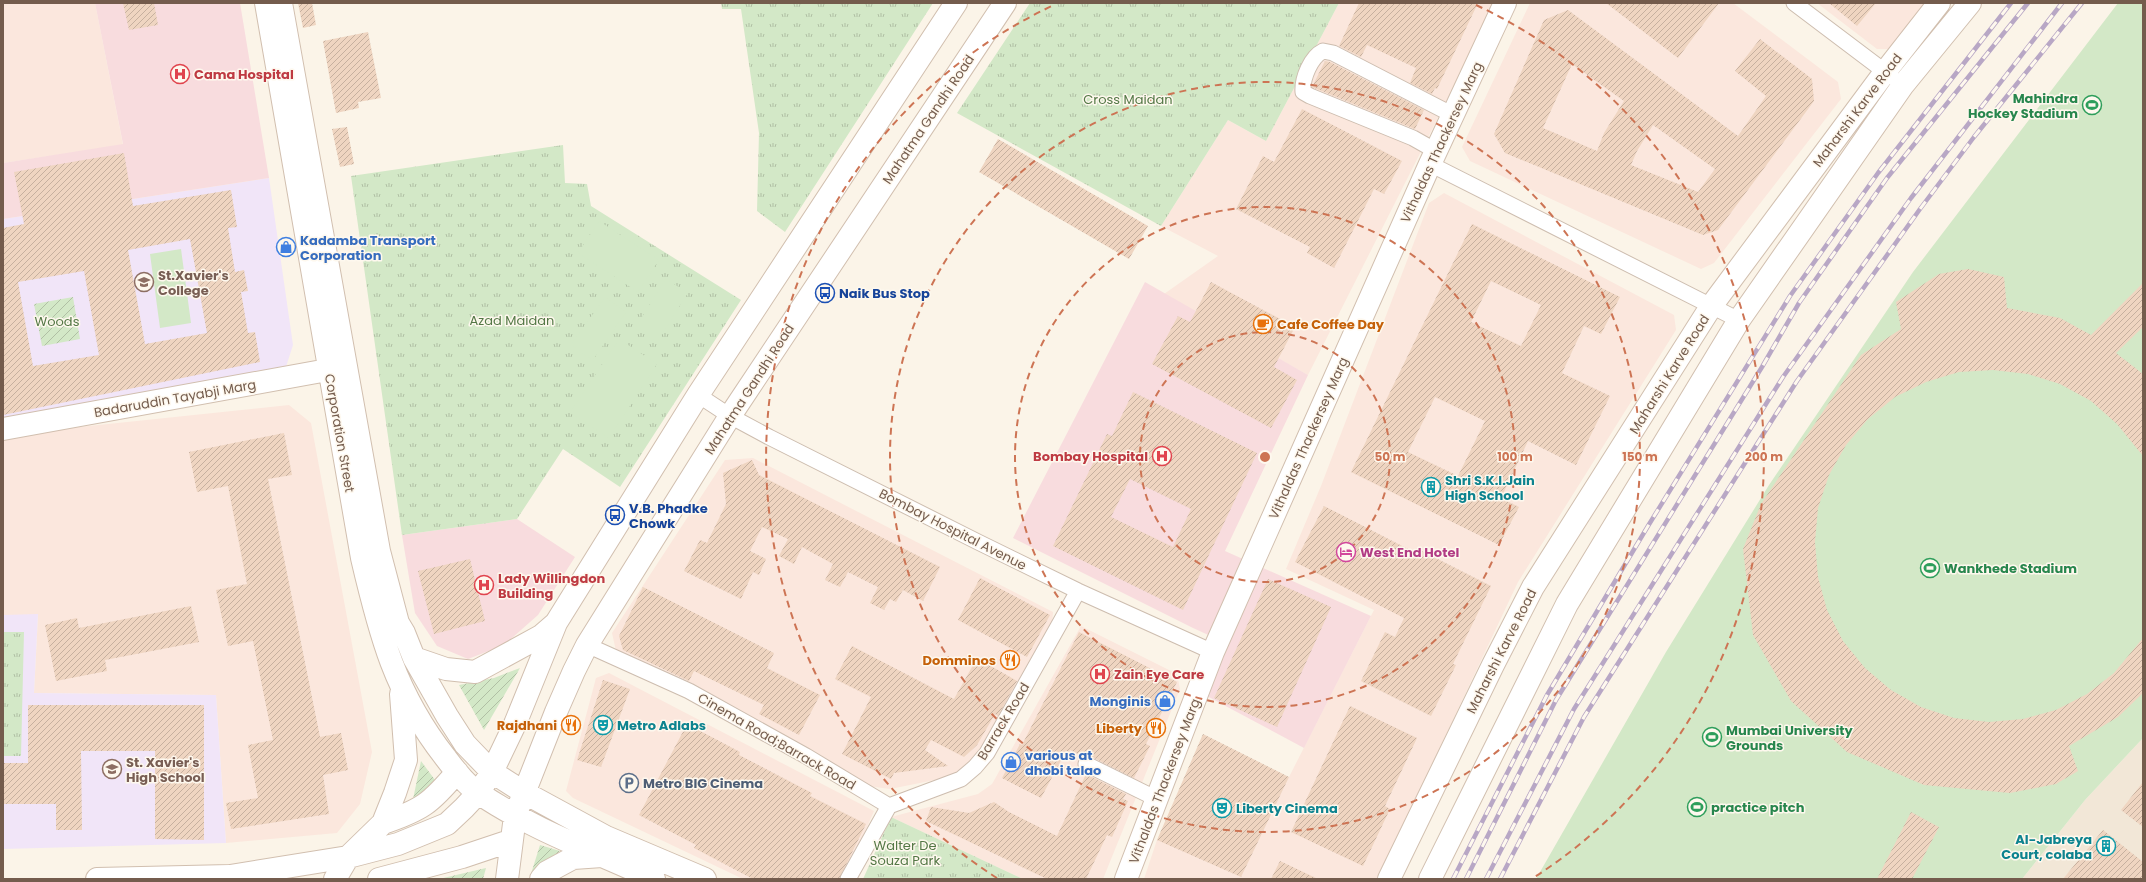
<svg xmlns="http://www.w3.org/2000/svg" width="2146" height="882" viewBox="0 0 2146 882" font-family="Poppins,sans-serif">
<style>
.residential{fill:#f2e7d7}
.commercial{fill:#fbe7dd}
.education{fill:#f1e5f8}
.medical{fill:#f8dcde}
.grass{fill:url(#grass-tufts)}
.garden{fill:url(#garden-furrows)}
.pitch{fill:#d3e8c7}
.building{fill:url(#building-hatch);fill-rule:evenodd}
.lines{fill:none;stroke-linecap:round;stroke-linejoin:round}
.street-casing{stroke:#cdbdaf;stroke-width:17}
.secondary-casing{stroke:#d1bfaf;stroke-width:24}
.street{stroke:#fff;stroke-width:15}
.secondary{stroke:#fff;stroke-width:22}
.rail-casing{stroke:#b8a7c5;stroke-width:4.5}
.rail{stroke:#fef8ee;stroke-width:3;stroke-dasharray:9;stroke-linecap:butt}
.ring{fill:none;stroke:#cd7454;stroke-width:2;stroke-dasharray:7 5}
.labels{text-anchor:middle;stroke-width:3;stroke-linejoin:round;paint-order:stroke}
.health-label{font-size:13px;font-weight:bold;fill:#be3a42;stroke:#fef8ee;text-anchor:start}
.leisure-label{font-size:13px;font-weight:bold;fill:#27864d;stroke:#fef8ee;text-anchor:start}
.park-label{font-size:13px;fill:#547846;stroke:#fef8ee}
.street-label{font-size:13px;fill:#745c4d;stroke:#fef8ee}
.shop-label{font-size:13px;font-weight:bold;fill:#366cbe;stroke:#fef8ee;text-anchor:start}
.education-label{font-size:13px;font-weight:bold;fill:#785e54;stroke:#fef8ee;text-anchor:start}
.transit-label{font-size:13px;font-weight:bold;fill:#164399;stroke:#fef8ee;text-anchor:start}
.food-label{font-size:13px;font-weight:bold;fill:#c56008;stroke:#fef8ee;text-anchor:end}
.culture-label{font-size:13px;font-weight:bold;fill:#0d838f;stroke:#fef8ee;text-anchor:start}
.hotel-label{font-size:13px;font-weight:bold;fill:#b23c85;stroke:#fef8ee;text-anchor:start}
.service-label{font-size:13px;font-weight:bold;fill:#4e5e75;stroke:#fef8ee;text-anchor:start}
.centre{fill:#cd7454;stroke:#fef8ee;stroke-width:2}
.ring-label{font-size:12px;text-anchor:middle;font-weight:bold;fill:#cd7454;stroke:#fef8ee;stroke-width:3;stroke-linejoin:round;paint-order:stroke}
</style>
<defs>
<pattern id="grass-tufts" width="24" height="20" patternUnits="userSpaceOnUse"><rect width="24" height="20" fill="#d3e8c7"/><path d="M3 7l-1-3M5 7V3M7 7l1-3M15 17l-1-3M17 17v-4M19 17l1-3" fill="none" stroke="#b0bfa4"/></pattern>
<pattern id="garden-furrows" width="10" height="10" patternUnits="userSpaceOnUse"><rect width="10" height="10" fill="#d3e8c7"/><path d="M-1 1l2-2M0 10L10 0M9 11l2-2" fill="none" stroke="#b0bfa4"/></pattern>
<pattern id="building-hatch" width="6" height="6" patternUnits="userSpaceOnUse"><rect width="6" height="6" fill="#efd5c1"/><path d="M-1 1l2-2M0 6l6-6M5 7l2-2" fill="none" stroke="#c6b09f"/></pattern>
</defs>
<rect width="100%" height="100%" fill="#fbf4e8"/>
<path class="residential" d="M2143,738V879H2022L2085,800Z"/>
<path class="commercial" d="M3,3H95L123,145L3,163Z
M1339,3H1496L1308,375L1164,294L1218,256L1161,226L1228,120L1266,141Z
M1530,3H1733L1838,82L1841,99L1714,263L1701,269L1470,161L1462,147Z
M1817,3H1926L1891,49H1877Z
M1444,193L1674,315L1676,330L1518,582L1378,879H1144L1157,840L1289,777L1374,610L1286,569L1321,486L1429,203Z
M289,405L311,423L372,752L360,804L337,833L226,843L216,695L34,693L38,615H3V435Z
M753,458L1053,612L1052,625L979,761L960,775L890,789L861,785L616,651L612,633L725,460Z
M1081,626L1177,674L1180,689L1103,879H1023L891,817L978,794L992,784Z
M609,673L874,811L844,879H743L573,798L566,791L596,678Z"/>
<path class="education" d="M269,178L293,345L284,373L3,426V219Z
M38,614L34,693L216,695L226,843L3,849V615Z"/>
<path class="medical" d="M95,3H240L269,178L3,219V163L123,144Z
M1145,282L1308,375L1225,551L1371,616L1304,748L1205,695L1226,643L1193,628L1013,538Z
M517,519L575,557L538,615L504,645L468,659L437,646L415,613L402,535Z"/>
<path class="grass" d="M721,3H933L785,232L757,211L759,133L741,9H722Z
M1030,3H1339L1266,141L1228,120L1161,226L957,113Z
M563,145L565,183L587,184L591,206L741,300L620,487L563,449L517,519L402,535L351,176Z
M3,632H24L21,756H3Z
M891,817L1023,879H863Z"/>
<path class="garden" d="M73,297L80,339L42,346L34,304Z
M520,668L484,730L459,685L494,678Z
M421,761L435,780L412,804Z
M540,845L560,851L530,877Z
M486,868L483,879H439Z"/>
<path class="pitch" d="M2118,3H2143V738L2085,800L2022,879H1536L1666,652L1769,485L1913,272Z
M599,221L659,260L638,292L578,253Z
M181,249L191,323L160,328L150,254Z
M666,279L688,293L657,342L635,328Z
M605,297L626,312L593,360L571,345Z
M619,339L657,364L609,438L570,413Z"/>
<path class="building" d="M123,3H154L158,25L129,30Z
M298,3H312L316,25L303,28Z
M1359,3H1478L1437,89L1435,88L1432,94L1410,83L1416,68L1367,45L1361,57L1339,46Z
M1606,3H1719L1678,58Z
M1829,3H1876L1857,26Z
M1568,10L1738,136L1766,96L1735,71L1760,39L1812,79L1814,101L1718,230L1703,235L1505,153L1494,134L1544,20ZM1572,64L1624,101L1604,133L1597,151L1543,128ZM1653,125L1715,169L1698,192L1631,165L1637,151Z
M368,32L381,98L358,102L359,108L336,113L323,41Z
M1325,61L1330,62L1424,110L1415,129L1312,87Z
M1302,109L1402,161L1384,194L1374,189L1334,268L1307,253L1310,247L1236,209L1263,156L1274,162Z
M347,127L354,164L340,167L332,129Z
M998,139L1148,226L1129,259L979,172Z
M124,153L133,206L231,190L237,227L228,228L235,272L244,270L248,291L241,292L248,333L255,332L260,362L3,415V228L24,224L14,172ZM190,239L207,333L145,344L128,250ZM84,271L99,355L33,366L18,282Z
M1472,224L1620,297L1601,334L1584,326L1562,373L1610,396L1576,465L1528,441L1501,498L1519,507L1499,545L1351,472ZM1491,281L1541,305L1521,346L1471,322ZM1435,397L1485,421L1458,476L1408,452Z
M1968,269L2004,277L2007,308L2060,318L2091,335L2143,283V327L2116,353L2143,374V456L2117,424L2091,401L2060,384L2028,374L1993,370L1959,372L1926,382L1895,397L1868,419L1846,445L1829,475L1818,508L1815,542L1818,577L1827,610L1843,641L1865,668L1891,690L1921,707L1954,718L1989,722L2023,719L2056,710L2087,694L2114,673L2143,638V693L2118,717L2069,746L2078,771L2056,784L2010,793L1924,785L1847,752L1791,701L1753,635L1743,549L1761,504L1861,355L1901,329L1896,302L1939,274Z
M1211,282L1295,327L1274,367L1297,380L1271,428L1152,364L1178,316L1190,322Z
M1133,392L1257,453L1183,610L1053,546L1107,434L1112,436ZM1130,479L1191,509L1173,547L1111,517Z
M284,433L292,475L268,479L320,737L341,733L348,770L323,775L329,814L231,829L226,803L258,798L248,745L273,740L253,641L228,646L216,590L247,584L228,486L197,492L189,452Z
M752,460L759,475L940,567L923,601L903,590L896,602L890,599L884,610L870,603L878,587L848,572L840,587L825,580L833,564L802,547L794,564L779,556L788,539L762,527L750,551L766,559L759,575L753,572L741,599L684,571L700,540L707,543L726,504L723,473Z
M1324,506L1414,552L1416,548L1491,586L1453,664L1456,665L1431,716L1361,681L1385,632L1395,637L1404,618L1295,562Z
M470,559L485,621L434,634L418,571Z
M980,578L1050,615L1027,657L958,620Z
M1268,579L1331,607L1277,727L1214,698Z
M643,587L774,653L767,668L820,695L799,735L759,714L764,705L694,671L689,681L623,650L619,636Z
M191,606L199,642L105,660L107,671L56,681L45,625L77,618L79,628Z
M1079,632L1177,682L1146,744L1150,746L1134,778L1090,756H1082L1070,750L1069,752L1066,751L1041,798L1002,778L1020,744L1022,745Z
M852,646L954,699L977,658L1017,681L998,716L995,714L977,745L964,757L931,740L925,750L948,766L894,773L891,779L842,754L871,697L835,679Z
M603,680L630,689L601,767L577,760Z
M28,705H204V840L155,839V751H81L82,830H56V804H3V763H28Z
M1350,706L1417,738L1385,806L1390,809L1363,866L1291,832Z
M687,724L740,752L739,755L812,793L810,796L866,824L839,879H753L694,848L696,845L639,815Z
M1203,734L1289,777L1241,877L1157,840Z
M1086,774L1126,794L1123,799L1128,801L1112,837L1107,835L1086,879H1047L926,821L931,807L969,813L994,802L1009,812L1057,836Z
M2143,782V827L2121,810Z
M1911,812L1939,827L1912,879H1877Z
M2103,830L2143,862V879H2063Z
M1280,861L1318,879H1271Z"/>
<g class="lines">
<g class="street-casing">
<path id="street" d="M1794,3L1892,77
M1436,151L1413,138L1310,96L1303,92C1302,78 1311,57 1323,51L1333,53L1453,115
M1430,164L1739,320
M698,395L730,416L769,437L978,542L1078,591L1213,652
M587,645L689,691L806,756L889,806
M1086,764L1157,799
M889,806L961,779L975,767L987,753L1078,591
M848,879L889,806"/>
</g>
<g class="secondary-casing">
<path id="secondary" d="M266,3L362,558C380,635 395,693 445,757C455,770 466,785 480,794C533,830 596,852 654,879
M281,3L379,551L398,623L404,633L414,658L447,716L465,744L492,772L525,793L606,837L705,879
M3,429L344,367
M414,658L446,669L475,672L541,636L556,623
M383,823C422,810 431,803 457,772
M97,879L230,876L348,857L398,844L447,824L464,808L478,793L492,772L515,724L556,623L698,395L956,3
M335,879L348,857L383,823L395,793L406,760L401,694
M379,879L462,857L510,841
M507,879L515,816L556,712L574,671L587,645L730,416L1005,3
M541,879L547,872L573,858L602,856
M1126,879L1213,652L1430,164L1505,3
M1389,879L1493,665L1533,587L1712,305L1885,72L1939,3
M1430,879L1567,604L1739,320L1903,85L1970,3"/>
</g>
<use href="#street" class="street"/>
<use href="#secondary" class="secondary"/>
<g class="rail-casing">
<path id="rail" d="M1453,879L1547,695L1648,526L1790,296L1878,173L2011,3
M1466,879L1556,700L1762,367L1799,303L1887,178L2028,3
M1486,879L1574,709L1783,377L1911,198L2062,3
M1500,879L1584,717L1797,381L1920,209L1974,137L2082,3"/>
</g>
<use href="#rail" class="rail"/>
</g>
<g class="ring">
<circle cx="1265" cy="457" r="125"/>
<circle cx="1265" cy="457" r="250"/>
<circle cx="1265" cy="457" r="375"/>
<path d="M997 878A499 499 0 0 1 1054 5M1476 5A499 499 0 0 1 1533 878"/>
</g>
<defs>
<g id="hospital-ring" transform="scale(1)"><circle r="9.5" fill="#fef8ee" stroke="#e0444e" stroke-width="1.5"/><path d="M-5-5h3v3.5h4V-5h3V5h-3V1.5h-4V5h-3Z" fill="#e0444e"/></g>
<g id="stadium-ring" transform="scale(1)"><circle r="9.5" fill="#fef8ee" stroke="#2e9e5b" stroke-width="1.5"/><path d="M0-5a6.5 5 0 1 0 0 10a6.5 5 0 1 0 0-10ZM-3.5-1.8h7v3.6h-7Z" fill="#2e9e5b"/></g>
<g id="shop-ring" transform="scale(1)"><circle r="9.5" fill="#fef8ee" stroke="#3f7fe0" stroke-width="1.5"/><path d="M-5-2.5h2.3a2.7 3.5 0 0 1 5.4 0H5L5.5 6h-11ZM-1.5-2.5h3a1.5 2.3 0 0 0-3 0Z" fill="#3f7fe0"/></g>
<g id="university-ring" transform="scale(1)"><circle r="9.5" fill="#fef8ee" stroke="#8d6e63" stroke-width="1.5"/><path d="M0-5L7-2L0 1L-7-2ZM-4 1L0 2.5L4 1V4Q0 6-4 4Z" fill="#8d6e63"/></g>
<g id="bus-ring" transform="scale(1)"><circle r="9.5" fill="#fef8ee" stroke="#1a4fb4" stroke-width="1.5"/><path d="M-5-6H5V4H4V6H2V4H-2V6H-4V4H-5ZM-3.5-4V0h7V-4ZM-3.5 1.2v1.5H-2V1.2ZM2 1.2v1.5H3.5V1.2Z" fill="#1a4fb4"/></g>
<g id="cafe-ring" transform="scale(1)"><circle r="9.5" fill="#fef8ee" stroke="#e8710a" stroke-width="1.5"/><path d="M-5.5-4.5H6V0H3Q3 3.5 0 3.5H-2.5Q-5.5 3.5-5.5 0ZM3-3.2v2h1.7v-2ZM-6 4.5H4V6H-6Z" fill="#e8710a"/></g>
<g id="building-ring" transform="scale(1)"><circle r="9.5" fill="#fef8ee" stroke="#0f9aa8" stroke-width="1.5"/><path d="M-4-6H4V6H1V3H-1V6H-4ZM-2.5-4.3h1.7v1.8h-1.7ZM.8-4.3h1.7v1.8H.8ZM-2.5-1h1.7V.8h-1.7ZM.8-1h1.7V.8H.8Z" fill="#0f9aa8"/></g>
<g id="hotel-ring" transform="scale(1)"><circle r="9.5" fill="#fef8ee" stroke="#d1479c" stroke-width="1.5"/><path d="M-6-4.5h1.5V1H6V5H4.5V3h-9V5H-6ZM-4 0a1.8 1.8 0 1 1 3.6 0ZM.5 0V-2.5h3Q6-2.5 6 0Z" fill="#d1479c"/></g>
<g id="restaurant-ring" transform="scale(1)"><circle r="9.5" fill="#fef8ee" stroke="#e8710a" stroke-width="1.5"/><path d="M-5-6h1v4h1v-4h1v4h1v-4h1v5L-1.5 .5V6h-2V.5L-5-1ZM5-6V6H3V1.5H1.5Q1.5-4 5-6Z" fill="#e8710a"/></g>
<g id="theatre-ring" transform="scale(1)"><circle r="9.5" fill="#fef8ee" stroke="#0f9aa8" stroke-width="1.5"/><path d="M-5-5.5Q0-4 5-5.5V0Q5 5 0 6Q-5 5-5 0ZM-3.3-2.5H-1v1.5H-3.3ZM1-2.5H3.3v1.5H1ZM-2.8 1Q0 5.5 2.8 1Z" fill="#0f9aa8"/></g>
<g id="school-ring" transform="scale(1)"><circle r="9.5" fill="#fef8ee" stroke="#8d6e63" stroke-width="1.5"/><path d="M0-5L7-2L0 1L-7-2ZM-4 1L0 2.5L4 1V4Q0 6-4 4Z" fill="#8d6e63"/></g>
<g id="parking-ring" transform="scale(1)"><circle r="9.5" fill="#fef8ee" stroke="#5c6f8a" stroke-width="1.5"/><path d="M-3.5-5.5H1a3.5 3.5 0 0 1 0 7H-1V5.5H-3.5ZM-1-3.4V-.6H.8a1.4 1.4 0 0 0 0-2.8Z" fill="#5c6f8a"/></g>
</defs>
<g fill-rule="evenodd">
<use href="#hospital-ring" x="180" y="74"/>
<use href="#stadium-ring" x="2092" y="105"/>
<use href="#shop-ring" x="286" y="247"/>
<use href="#university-ring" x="144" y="282"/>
<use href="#bus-ring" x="825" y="293"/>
<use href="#cafe-ring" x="1263" y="324"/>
<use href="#hospital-ring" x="1162" y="456"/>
<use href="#building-ring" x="1431" y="487"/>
<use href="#bus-ring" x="615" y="515"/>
<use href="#hotel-ring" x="1346" y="552"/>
<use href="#stadium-ring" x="1930" y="568"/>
<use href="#hospital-ring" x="484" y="585"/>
<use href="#restaurant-ring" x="1010" y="660"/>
<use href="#hospital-ring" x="1100" y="674"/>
<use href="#shop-ring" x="1165" y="701"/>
<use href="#restaurant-ring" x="571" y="725"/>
<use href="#theatre-ring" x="603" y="725"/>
<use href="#restaurant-ring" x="1156" y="728"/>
<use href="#stadium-ring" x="1712" y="737"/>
<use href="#shop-ring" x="1011" y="762"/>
<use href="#school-ring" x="112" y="769"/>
<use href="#parking-ring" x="629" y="783"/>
<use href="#stadium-ring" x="1697" y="807"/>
<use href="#theatre-ring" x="1222" y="808"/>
<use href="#building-ring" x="2106" y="846"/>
</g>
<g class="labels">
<g class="health-label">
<text x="194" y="79">Cama Hospital</text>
<text x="1148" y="461" text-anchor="end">Bombay Hospital</text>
<text x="498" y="583">Lady Willingdon<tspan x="498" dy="15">Building</tspan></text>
<text x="1114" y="679">Zain Eye Care</text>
</g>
<g class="leisure-label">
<text x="2078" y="103" text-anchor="end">Mahindra<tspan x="2078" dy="15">Hockey Stadium</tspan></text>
<text x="1944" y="573">Wankhede Stadium</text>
<text x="1726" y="735">Mumbai University<tspan x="1726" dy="15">Grounds</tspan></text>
<text x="1711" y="812">practice pitch</text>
</g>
<g class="park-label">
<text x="1128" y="104">Cross Maidan</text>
<text x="512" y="325">Azad Maidan</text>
<text x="57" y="326">Woods</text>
<text x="905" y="850">Walter De<tspan x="905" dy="15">Souza Park</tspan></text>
</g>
<g class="street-label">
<text transform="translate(1857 110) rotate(-53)" y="5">Maharshi Karve Road</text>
<text transform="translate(928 119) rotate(-56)" y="5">Mahatma Gandhi Road</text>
<text transform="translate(1441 142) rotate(-65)" y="5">Vithaldas Thackersey Marg</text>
<text transform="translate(1669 374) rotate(-58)" y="5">Maharshi Karve Road</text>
<text transform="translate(749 389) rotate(-57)" y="5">Mahatma Gandhi Road</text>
<text transform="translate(175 398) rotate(-10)" y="5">Badaruddin Tayabji Marg</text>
<text transform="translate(340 433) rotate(80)" y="5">Corporation Street</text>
<text transform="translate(1308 438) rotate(-66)" y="5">Vithaldas Thackersey Marg</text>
<text transform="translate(953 529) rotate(27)" y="5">Bombay Hospital Avenue</text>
<text transform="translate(1501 651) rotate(-63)" y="5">Maharshi Karve Road</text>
<text transform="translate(1003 721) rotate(-59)" y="5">Barrack Road</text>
<text transform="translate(777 741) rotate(30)" y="5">Cinema Road;Barrack Road</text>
<text transform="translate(1164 781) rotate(-69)" y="5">Vithaldas Thackersey Marg</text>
</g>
<g class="shop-label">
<text x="300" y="245">Kadamba Transport<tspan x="300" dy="15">Corporation</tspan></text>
<text x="1151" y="706" text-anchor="end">Monginis</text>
<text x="1025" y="760">various at<tspan x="1025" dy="15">dhobi talao</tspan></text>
</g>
<g class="education-label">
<text x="158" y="280">St.Xavier's<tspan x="158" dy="15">College</tspan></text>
<text x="126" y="767">St. Xavier's<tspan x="126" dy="15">High School</tspan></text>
</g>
<g class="transit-label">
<text x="839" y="298">Naik Bus Stop</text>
<text x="629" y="513">V.B. Phadke<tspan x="629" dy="15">Chowk</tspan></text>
</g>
<g class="food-label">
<text x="1277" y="329" text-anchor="start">Cafe Coffee Day</text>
<text x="996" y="665">Domminos</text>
<text x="557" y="730">Rajdhani</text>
<text x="1142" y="733">Liberty</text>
</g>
<g class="culture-label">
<text x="1445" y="485">Shri S.K.I.Jain<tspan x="1445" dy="15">High School</tspan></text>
<text x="617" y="730">Metro Adlabs</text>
<text x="1236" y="813">Liberty Cinema</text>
<text x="2092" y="844" text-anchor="end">Al-Jabreya<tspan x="2092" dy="15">Court, colaba</tspan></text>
</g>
<g class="hotel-label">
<text x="1360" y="557">West End Hotel</text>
</g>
<g class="service-label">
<text x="643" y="788">Metro BIG Cinema</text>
</g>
</g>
<circle cx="1265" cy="457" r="6" class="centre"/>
<g class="ring-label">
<text x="1390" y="461">50 m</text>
<text x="1515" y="461">100 m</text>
<text x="1640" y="461">150 m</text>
<text x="1764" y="461">200 m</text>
</g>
<rect width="2146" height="882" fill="none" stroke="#745c4d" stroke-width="8"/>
</svg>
